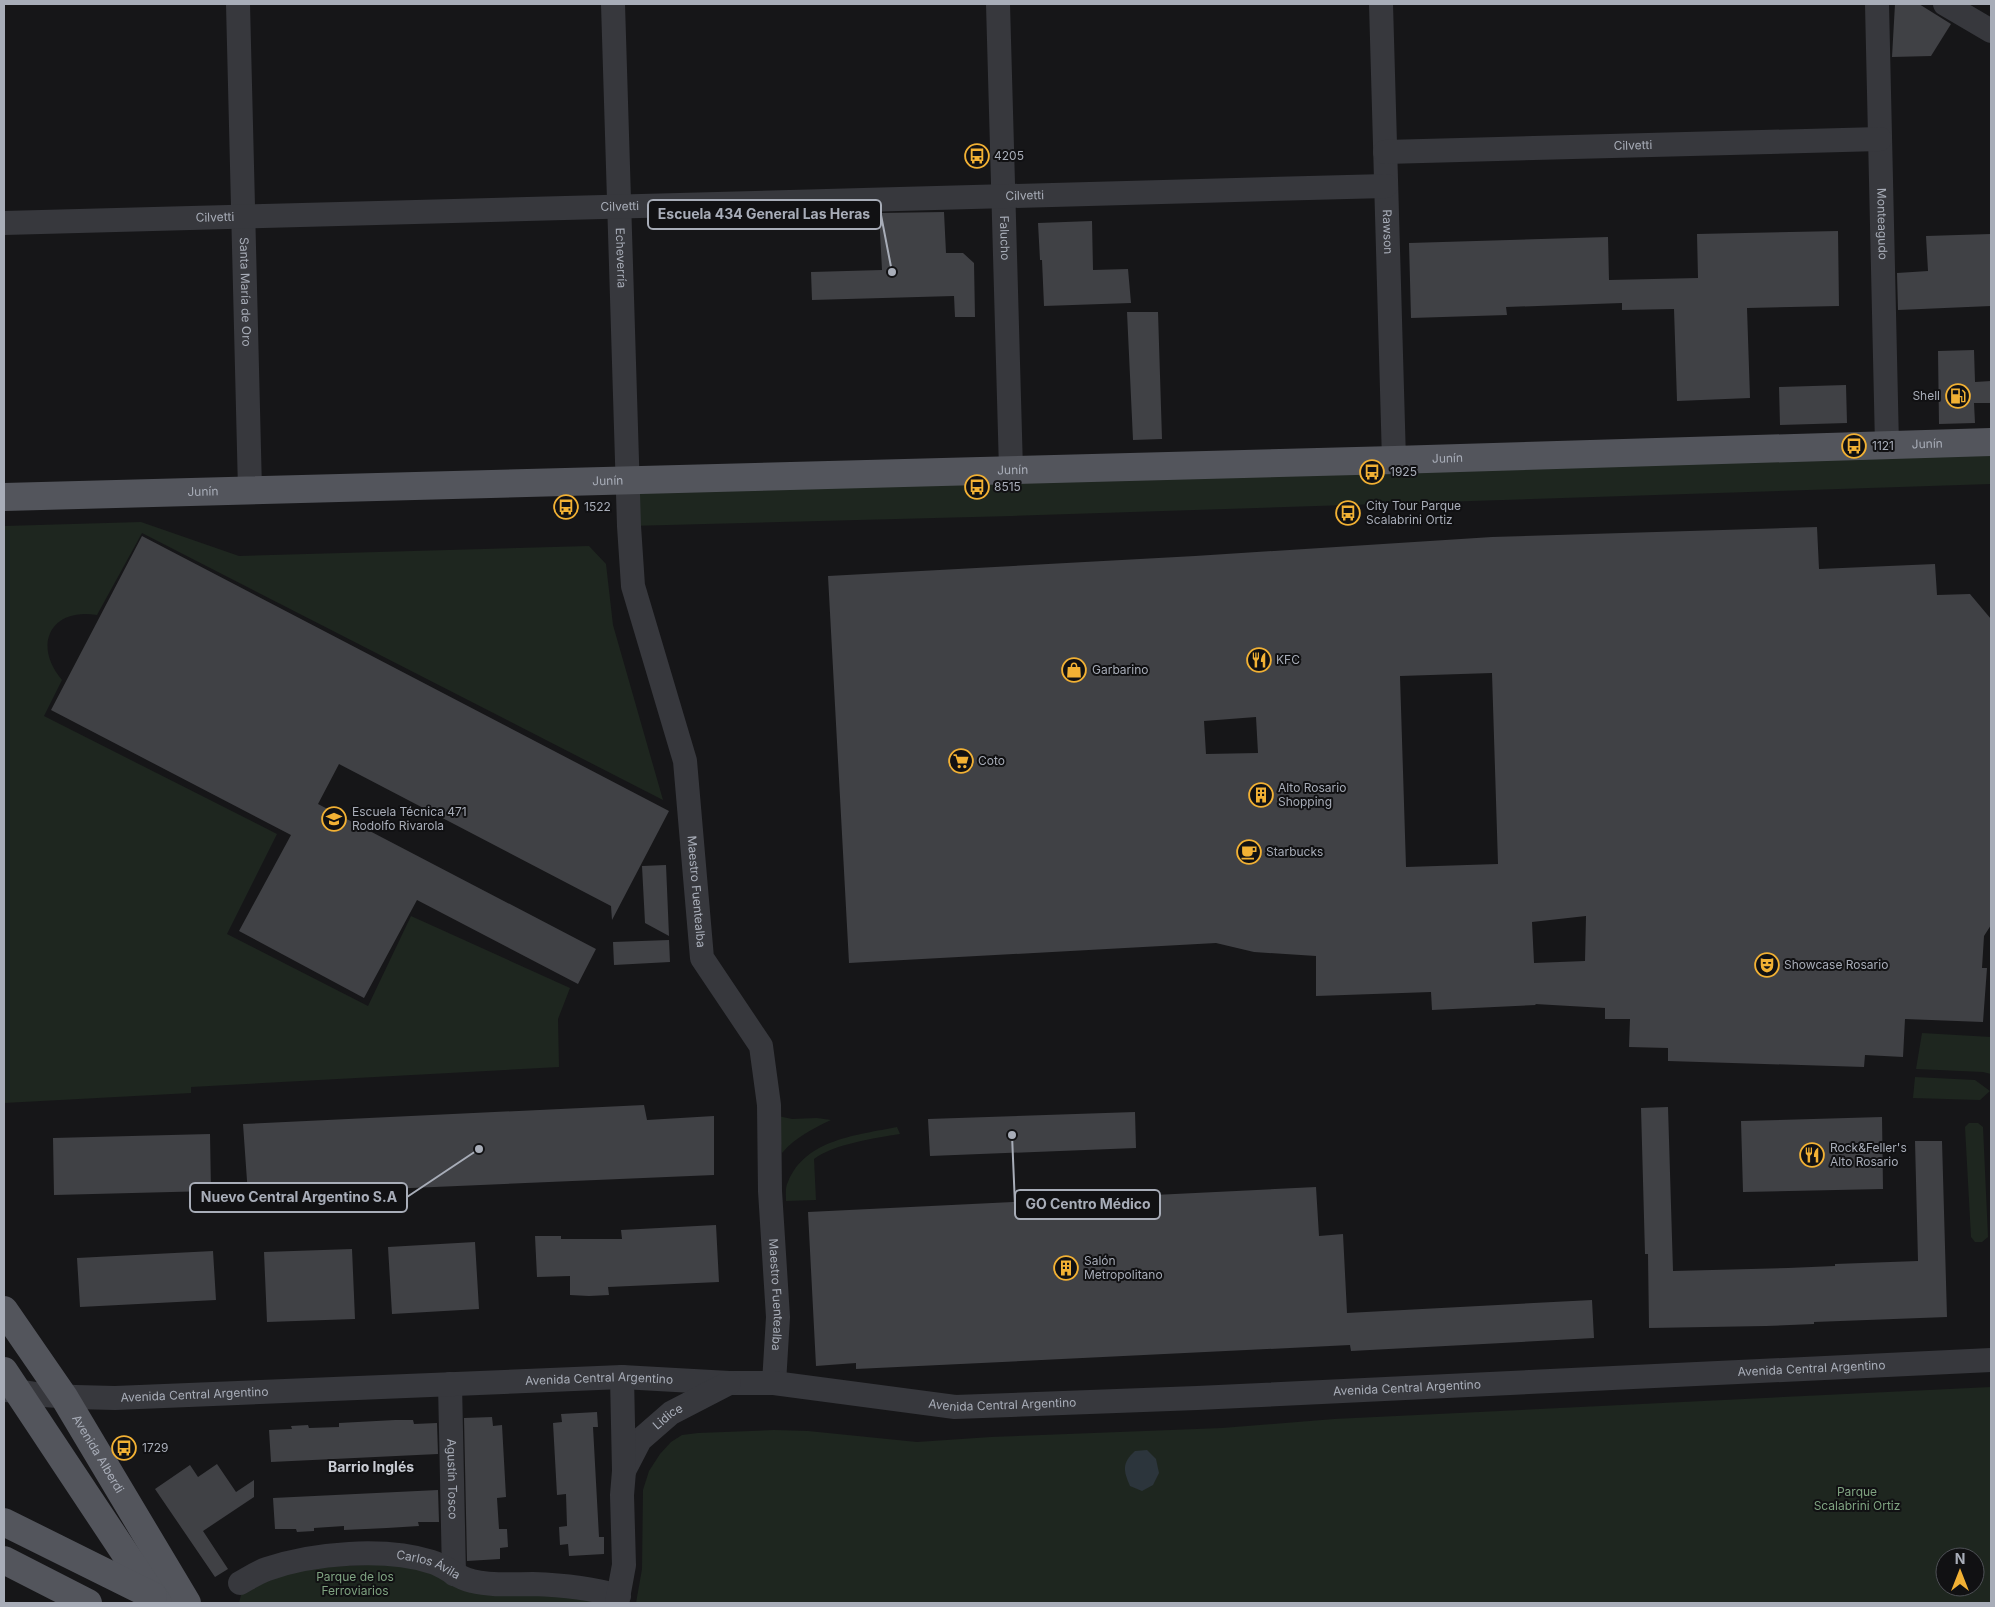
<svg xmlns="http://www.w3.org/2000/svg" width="1995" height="1607" viewBox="0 0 1995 1607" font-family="Inter,sans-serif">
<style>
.green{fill:#1e261f;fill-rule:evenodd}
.water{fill:#2c353c}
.building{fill:#404145;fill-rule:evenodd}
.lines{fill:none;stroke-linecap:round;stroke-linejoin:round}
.minor{stroke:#37383d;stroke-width:24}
.major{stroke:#53555c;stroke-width:28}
.labels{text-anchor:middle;stroke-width:4;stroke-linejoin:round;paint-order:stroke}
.street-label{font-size:12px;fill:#a8adb8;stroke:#111113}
.poi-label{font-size:12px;fill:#a8adb8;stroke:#111113;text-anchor:start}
.park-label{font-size:12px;fill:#7fa381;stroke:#111113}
.neighbourhood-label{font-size:14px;font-weight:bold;fill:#c9ccd4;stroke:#111113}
.leader{fill:none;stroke:#a8adb8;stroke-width:2}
.callout-dot{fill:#a8adb8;stroke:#111113;stroke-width:2}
.callout{fill:#111113;stroke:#a8adb8;stroke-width:2}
.callout-label{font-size:14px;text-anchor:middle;font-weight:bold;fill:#a8adb8}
</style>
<rect width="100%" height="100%" fill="#161618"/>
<path class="green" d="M1991,442V484L1012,516L629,526L628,481Z
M141,522L239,556L589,546L606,564L613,625L663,800L142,533L97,615C51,607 32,645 62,680L44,716L277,834L227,934L368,1006L411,916L570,988L558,1019L559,1067L191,1087V1093L4,1103V526Z
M1922,1033L1991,1037V1074L1983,1072L1916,1069Z
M1915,1077L1975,1080L1990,1091L1980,1100L1913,1098Z
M778,1116L792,1119L817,1118L831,1120C812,1129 796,1137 782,1153Z
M1969,1123H1978L1983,1127L1988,1237L1982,1242H1975L1971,1237L1965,1127Z
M897,1127L900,1134C875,1138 834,1144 814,1159L816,1200L786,1201C786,1195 785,1187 788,1182C805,1139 858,1135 897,1127Z
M1991,1387V1603H636L642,1569L643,1490L649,1471L660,1454L671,1442L682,1435L698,1433L774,1430L808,1431L917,1442L991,1437L1222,1428L1334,1419ZM1945,1557H1975V1587H1945Z
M390,1564L595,1600L598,1603H239L241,1595L246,1591L270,1579L301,1568Z"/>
<path class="water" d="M1147,1450L1156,1459L1159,1473L1153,1485L1142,1491L1130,1486C1123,1470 1122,1463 1135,1451Z"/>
<path class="building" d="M1895,4H1919L1951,24L1931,56L1892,57Z
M944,212L946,253H963L974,263L975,317H955L954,296L812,300L811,272L882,270L879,213Z
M1092,221L1093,270L1128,269L1131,303L1044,306L1042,260H1040L1038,223Z
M1838,231L1839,306L1747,308L1750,398L1677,401L1674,309L1622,310V303L1506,307L1507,315L1411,318L1409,243L1608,237L1609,280L1698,278L1697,234Z
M1991,234V306L1898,310L1897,273L1928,271L1926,236Z
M1127,312H1158L1162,439L1133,440Z
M1974,350L1975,382L1991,381V403H1974L1975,423L1939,424L1938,351Z
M1846,385L1847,423L1780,425L1779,387Z
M1817,527L1819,569L1935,564L1937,595L1970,594L1991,619V925L1984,936L1982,968H1987L1983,1022L1905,1019L1903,1057L1865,1055L1864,1067L1668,1061V1048L1629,1047L1630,1019H1605V1008L1535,1004L1536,1005L1432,1010L1431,992L1316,996V956L1254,952L1216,943L849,963L828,576L1195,556L1492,537ZM1492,673L1498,864L1406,867L1400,676ZM1256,717L1258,753L1206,754L1204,721ZM1586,916L1585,961L1534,963L1532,922Z
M142,536L669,811L612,920L611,906L339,764L318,804L596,949L578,984L417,900L364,998L239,931L291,835L51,710Z
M666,865L669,936L645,923L642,866Z
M669,940L670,962L614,965L613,942Z
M644,1105L647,1120L714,1116V1175L248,1195L243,1124Z
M1668,1107L1673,1271L1788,1268L1835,1266V1264L1918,1261L1915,1141H1942L1947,1317L1814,1322V1324L1766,1326L1649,1328L1648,1254H1645L1641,1108Z
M1135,1112L1136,1148L930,1156L928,1119Z
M1882,1117L1883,1189L1743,1192L1741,1121Z
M210,1134L211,1191L54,1195L53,1138Z
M1316,1187L1319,1236L1343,1234L1347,1313L1592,1300L1594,1338L1351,1351L1350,1345L856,1369V1363L816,1366L808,1212Z
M716,1225L719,1282L608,1287L609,1295L589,1296L570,1295V1276L537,1277L535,1236H561V1239H622L621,1230Z
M475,1242L479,1309L392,1314L388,1247Z
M352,1249L355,1319L267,1322L264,1252Z
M213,1251L216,1300L80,1307L77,1258Z
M597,1412L598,1427H593L599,1537H604V1554L569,1556L568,1544L560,1545L559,1527L567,1526L566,1494L557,1495L553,1423L562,1422L561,1414Z
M492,1417L493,1426L502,1425L506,1497L497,1498L499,1529H507L508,1547L500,1548V1559L467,1561L464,1418Z
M395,1420H413L414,1424L437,1423L438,1454L271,1462L269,1430L292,1429L291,1426L308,1425L309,1428L339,1427V1423Z
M217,1464L236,1492L254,1480V1497L203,1531L228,1569L215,1577L155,1489L190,1465L198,1477Z
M438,1490L439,1522H418L419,1526L387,1528L344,1530V1526L314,1528V1531L297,1532L296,1529H275L273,1498Z"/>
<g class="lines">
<g class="minor">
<path id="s1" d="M238,4L250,490"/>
<path id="s2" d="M613,4L629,526L633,586L685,761L702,958L761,1046L769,1105L770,1191L778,1317L774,1383"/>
<path id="s3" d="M998,4L1011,470"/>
<path id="s4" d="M1381,4L1394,460"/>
<path id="s5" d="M1877,4L1887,445"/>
<path d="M1945,4L1991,31"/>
<path id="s6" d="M1385,152L1880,139"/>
<path id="s7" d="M4,223L1386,186"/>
<path id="s8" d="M450,1384L454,1574"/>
<path id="s9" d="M4,1390C17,1390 30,1394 43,1395C67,1397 91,1398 115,1398L622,1377L729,1383H774L955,1407L1197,1398L1991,1360"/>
<path id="s10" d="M625,1469L640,1440L671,1413L729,1383"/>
<path id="s11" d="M240,1583C249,1578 258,1572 267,1569C313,1553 385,1547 432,1562C446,1566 457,1578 472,1581C491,1586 514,1584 533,1584C562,1585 591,1588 619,1596"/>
<path d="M617,1603L624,1565L622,1495L624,1471L622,1377"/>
</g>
<g class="major">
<path id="s12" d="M4,497L1394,460L1991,442"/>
<path id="s13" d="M4,1310L64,1397L187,1603"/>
<path d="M4,1371L158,1603"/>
<path d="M4,1522L153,1596"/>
<path d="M4,1560L88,1603"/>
</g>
</g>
<defs>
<g id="bus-ring" transform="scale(1.25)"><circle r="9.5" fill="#111113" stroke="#f2b134" stroke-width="1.5"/><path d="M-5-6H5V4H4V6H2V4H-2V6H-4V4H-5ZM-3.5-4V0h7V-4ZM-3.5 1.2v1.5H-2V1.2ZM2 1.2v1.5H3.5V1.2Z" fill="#f2b134"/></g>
<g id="fuel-ring" transform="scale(1.25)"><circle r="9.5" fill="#111113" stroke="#f2b134" stroke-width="1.5"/><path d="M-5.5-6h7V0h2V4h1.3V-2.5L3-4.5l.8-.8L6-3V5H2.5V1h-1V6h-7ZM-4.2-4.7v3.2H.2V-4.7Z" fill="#f2b134"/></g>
<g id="restaurant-ring" transform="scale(1.25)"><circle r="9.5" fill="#111113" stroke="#f2b134" stroke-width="1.5"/><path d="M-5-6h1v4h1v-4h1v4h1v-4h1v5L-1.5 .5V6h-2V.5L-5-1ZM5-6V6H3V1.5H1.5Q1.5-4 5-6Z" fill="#f2b134"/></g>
<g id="shop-ring" transform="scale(1.25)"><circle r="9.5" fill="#111113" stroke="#f2b134" stroke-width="1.5"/><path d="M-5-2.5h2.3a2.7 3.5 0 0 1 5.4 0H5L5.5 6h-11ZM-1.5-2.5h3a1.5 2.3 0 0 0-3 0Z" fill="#f2b134"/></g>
<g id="supermarket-ring" transform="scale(1.25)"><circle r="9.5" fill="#111113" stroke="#f2b134" stroke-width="1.5"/><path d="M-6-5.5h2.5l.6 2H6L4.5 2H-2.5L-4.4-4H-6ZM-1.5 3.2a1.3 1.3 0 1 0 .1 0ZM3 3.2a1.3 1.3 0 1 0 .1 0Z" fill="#f2b134"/></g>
<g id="building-ring" transform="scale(1.25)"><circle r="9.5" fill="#111113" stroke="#f2b134" stroke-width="1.5"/><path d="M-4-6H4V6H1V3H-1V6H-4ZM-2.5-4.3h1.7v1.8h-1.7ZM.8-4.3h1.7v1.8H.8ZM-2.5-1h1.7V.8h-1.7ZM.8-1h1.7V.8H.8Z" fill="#f2b134"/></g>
<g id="school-ring" transform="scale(1.25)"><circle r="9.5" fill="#111113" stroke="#f2b134" stroke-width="1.5"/><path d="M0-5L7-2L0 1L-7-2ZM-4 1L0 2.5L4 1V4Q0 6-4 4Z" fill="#f2b134"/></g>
<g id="cafe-ring" transform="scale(1.25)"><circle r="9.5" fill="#111113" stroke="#f2b134" stroke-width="1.5"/><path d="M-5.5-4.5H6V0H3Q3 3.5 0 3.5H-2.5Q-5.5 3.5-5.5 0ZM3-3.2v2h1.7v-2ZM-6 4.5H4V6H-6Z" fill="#f2b134"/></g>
<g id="theatre-ring" transform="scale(1.25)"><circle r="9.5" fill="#111113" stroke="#f2b134" stroke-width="1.5"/><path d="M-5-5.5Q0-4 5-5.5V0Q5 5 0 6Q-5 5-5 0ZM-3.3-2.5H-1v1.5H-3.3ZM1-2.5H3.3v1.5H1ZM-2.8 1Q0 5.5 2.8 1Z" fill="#f2b134"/></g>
</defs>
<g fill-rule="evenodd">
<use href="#bus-ring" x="977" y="156"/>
<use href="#fuel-ring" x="1958" y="396"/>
<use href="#bus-ring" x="1854" y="446"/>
<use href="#bus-ring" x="1372" y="472"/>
<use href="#bus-ring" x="977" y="487"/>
<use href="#bus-ring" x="566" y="507"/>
<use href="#bus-ring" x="1348" y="513"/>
<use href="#restaurant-ring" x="1259" y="660"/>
<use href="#shop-ring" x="1074" y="670"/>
<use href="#supermarket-ring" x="961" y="761"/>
<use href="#building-ring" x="1261" y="795"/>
<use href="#school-ring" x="334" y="819"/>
<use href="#cafe-ring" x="1249" y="852"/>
<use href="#theatre-ring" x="1767" y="965"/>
<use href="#restaurant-ring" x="1812" y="1155"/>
<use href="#building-ring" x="1066" y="1268"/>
<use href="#bus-ring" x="124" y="1448"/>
</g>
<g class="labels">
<g class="street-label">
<text dy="4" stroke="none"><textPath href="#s6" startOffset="248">Cilvetti</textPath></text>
<text dy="4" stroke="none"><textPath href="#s7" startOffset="1021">Cilvetti</textPath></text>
<text dy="4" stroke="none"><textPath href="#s7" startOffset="616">Cilvetti</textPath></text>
<text dy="4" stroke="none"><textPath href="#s7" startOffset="211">Cilvetti</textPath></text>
<text dy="4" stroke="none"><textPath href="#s5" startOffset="220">Monteagudo</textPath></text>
<text dy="4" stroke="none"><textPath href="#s4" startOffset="228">Rawson</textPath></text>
<text dy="4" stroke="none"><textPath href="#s3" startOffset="234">Falucho</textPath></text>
<text dy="4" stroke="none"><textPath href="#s2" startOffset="254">Echeverría</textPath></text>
<text dy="4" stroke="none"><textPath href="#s1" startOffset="288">Santa María de Oro</textPath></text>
<text dy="4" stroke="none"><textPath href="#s12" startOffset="1924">Junín</textPath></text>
<text dy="4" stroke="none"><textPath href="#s12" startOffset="1444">Junín</textPath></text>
<text dy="4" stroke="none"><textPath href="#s12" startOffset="1009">Junín</textPath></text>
<text dy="4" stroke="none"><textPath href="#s12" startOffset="604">Junín</textPath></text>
<text dy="4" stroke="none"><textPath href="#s12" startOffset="199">Junín</textPath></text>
<text dy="4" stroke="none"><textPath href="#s2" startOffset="896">Maestro Fuentealba</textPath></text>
<text dy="4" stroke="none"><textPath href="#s2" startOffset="1318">Maestro Fuentealba</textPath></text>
<text dy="4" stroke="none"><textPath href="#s9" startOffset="1811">Avenida Central Argentino</textPath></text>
<text dy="4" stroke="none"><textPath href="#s9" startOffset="596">Avenida Central Argentino</textPath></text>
<text dy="4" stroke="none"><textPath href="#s9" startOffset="1406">Avenida Central Argentino</textPath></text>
<text dy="4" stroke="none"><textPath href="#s9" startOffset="191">Avenida Central Argentino</textPath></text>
<text dy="4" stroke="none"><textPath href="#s9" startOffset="1001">Avenida Central Argentino</textPath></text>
<text dy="4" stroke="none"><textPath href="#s10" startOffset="69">Lidice</textPath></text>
<text dy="4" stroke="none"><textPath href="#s13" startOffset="172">Avenida Alberdi</textPath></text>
<text dy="4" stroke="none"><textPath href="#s8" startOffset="95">Agustín Tosco</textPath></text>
<text dy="4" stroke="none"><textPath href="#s11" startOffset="195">Carlos Ávila</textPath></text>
</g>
<g class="poi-label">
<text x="994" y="160">4205</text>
<text x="1940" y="400" text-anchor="end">Shell</text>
<text x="1872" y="450">1121</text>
<text x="1390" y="476">1925</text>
<text x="994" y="491">8515</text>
<text x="1366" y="510">City Tour Parque<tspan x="1366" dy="14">Scalabrini Ortiz</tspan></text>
<text x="584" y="511">1522</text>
<text x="1276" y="664">KFC</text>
<text x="1092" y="674">Garbarino</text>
<text x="978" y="765">Coto</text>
<text x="1278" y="792">Alto Rosario<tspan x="1278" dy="14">Shopping</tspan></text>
<text x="352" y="816">Escuela Técnica 471<tspan x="352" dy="14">Rodolfo Rivarola</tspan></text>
<text x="1266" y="856">Starbucks</text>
<text x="1784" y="969">Showcase Rosario</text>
<text x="1830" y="1152">Rock&amp;Feller's<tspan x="1830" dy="14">Alto Rosario</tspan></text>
<text x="1084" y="1265">Salón<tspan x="1084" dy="14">Metropolitano</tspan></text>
<text x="142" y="1452">1729</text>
</g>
<g class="park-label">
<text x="1857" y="1496">Parque<tspan x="1857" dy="14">Scalabrini Ortiz</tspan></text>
<text x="355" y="1581">Parque de los<tspan x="355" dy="14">Ferroviarios</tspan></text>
</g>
<g class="neighbourhood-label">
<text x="371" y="1472">Barrio Inglés</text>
</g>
</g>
<path class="leader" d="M892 272L881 215M479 1149L407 1197M1012 1135L1015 1205"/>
<g class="callout-dot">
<circle cx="892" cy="272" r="5"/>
<circle cx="479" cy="1149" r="5"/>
<circle cx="1012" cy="1135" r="5"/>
</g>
<g class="callout">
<rect x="648" y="200" width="233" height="29" rx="5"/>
<rect x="190" y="1183" width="217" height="29" rx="5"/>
<rect x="1015" y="1190" width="145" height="29" rx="5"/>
</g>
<g class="callout-label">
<text x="764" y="219">Escuela 434 General Las Heras</text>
<text x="299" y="1202">Nuevo Central Argentino S.A</text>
<text x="1088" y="1209">GO Centro Médico</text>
</g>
<rect width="1995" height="1607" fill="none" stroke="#a8adb8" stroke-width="10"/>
<g transform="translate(1960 1572)"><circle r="24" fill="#111113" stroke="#4d4f55"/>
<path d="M0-4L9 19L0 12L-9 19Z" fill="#f2b134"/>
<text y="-8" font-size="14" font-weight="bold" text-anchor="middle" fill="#a8adb8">N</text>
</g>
</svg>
